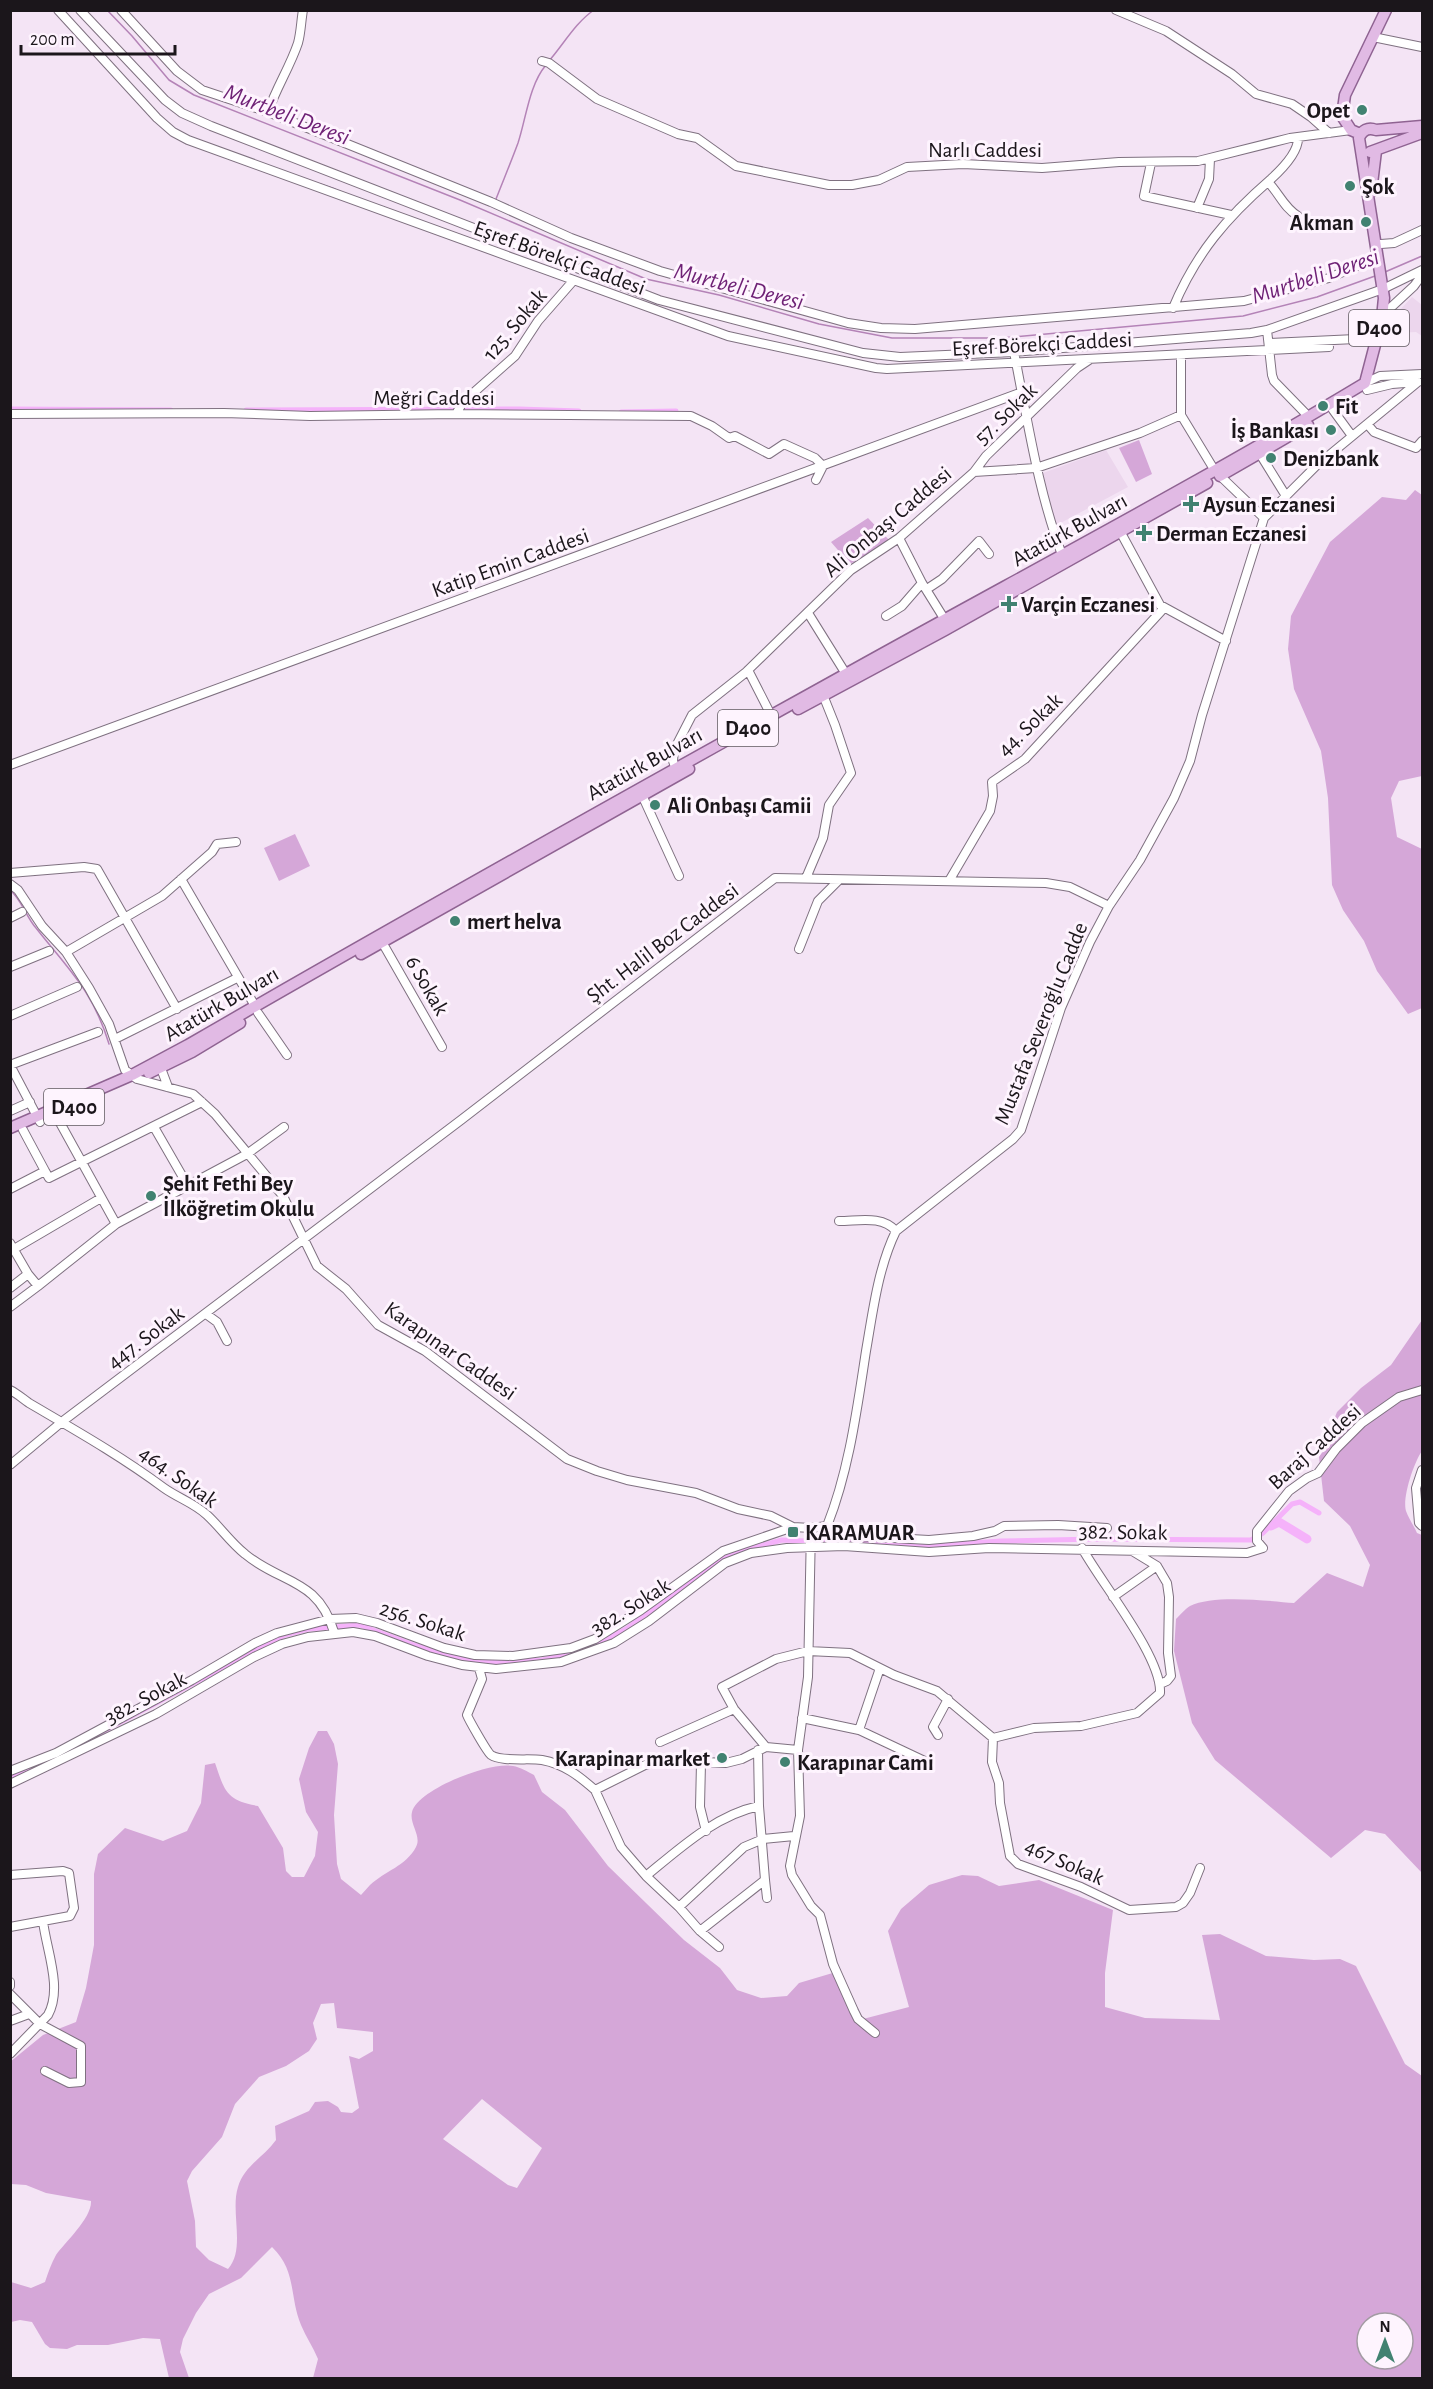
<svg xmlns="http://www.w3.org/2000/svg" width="1433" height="2389" viewBox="0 0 1433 2389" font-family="'Alegreya Sans',sans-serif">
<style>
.built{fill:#ecd6ed}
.green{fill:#d5a7d8;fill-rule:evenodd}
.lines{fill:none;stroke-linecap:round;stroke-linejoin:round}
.stream{stroke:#b483b7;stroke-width:1.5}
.canal{stroke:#f5b2fa;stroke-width:5}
.river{stroke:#f5b2fa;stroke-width:9}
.minor-casing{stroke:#7f7180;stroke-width:10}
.major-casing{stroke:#8f6392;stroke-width:13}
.minor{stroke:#fff;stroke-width:8}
.major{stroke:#e1bae4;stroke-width:10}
.poi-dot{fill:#418271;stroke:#fef4fe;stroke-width:2}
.labels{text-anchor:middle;stroke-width:6;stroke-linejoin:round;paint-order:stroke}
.shield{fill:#fef4fe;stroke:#5f595f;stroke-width:1.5}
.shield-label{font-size:21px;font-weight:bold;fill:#1b161b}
.poi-label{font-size:22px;font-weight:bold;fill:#1b161b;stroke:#fef4fe;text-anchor:start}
.street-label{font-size:22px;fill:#1b161b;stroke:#fef4fe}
.water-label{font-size:24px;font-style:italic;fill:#6f2276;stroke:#fef4fe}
</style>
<rect width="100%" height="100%" fill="#f4e4f5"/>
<path class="built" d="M1412,297L1422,305V336L1416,332L1396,333L1393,330L1392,323L1399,311Z
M1106,450L1128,487L1055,526L1043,473Z"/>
<path class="green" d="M1139,440L1152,474L1136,482L1119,448Z
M1415,490L1422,495V776L1399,781L1391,798L1397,837L1422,849V1008L1408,1014L1377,971L1364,941L1343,910L1332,885L1328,798L1321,751L1294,689L1288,649L1291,616L1330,542L1382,497L1406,500Z
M868,518L890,541L850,564L831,542Z
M295,834L310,866L279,881L264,848Z
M1422,1320V1451C1414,1462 1402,1498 1406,1511C1409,1519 1414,1526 1417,1533L1422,1535V1873L1385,1834L1365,1830L1331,1858L1215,1760L1192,1723L1174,1651L1176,1619C1180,1615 1185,1609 1190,1606C1213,1594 1269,1601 1294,1603L1327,1573L1363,1587L1370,1565L1350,1526L1324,1501L1319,1457L1337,1412L1361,1388L1391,1365Z
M318,1731H327L334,1744L338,1764L334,1815L337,1864L341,1879L361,1895C364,1892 367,1888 370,1885C385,1871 406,1866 416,1847C422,1836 409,1824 412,1812C418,1789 491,1761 513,1766C520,1767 528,1772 534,1775L542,1792L565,1810L608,1866L684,1940L720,1968L737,1990L761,1998L787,1996L799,1983L836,1972L863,2019L909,2007L888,1931L901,1909L929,1885L962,1875L978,1876L999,1886L1039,1880L1113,1910L1105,1973V2007L1145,2018L1220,2020L1202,1935L1220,1934L1266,1956L1314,1960L1340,1959L1356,1966L1405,2064L1422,2076V2378H313L318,2359C313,2347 306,2337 301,2325C289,2296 297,2271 272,2247L241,2278L209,2294L196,2313L183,2339L180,2352L189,2378H169L160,2339L143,2338L108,2345H77L67,2349L50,2348L45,2344L32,2322L20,2320L11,2322V2282L31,2288L45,2282C48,2273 51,2264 56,2255C65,2242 92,2218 91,2201L46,2193L26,2185L11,2184L10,2062L43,2035L76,2022L86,1988L94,1945V1874L98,1854L125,1828L163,1841L187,1831L201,1803L205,1765L215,1763C225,1792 226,1800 258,1806L283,1848L286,1871L292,1877H304L315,1856L318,1832L306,1812L299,1779L309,1748ZM334,2003L337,2028L373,2032V2051L359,2059L349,2056L359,2108L352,2113L341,2112L338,2107L328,2101L315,2102L309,2111L275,2126L276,2140C264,2157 244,2166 238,2187C230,2212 246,2249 228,2269L209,2260L196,2247L195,2221L187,2181L192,2171L222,2137L235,2104L259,2077L286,2066L309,2051L317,2039L313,2023L321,2004ZM482,2099L542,2148L517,2188L508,2185L443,2139ZM1367,2323H1403V2359H1367Z"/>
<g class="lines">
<path class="stream" d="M107,10L132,36L169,80L194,95L460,200L646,279L719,295L819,324L892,338H1001L1243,316L1317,297L1375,276
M549,61C563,45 576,22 594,10
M320,184L335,189
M496,199C503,181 511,162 518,143C526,119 529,85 546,65
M1385,272L1422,256
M10,890C22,900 26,917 36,928C69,970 93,991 109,1044"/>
<path class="canal" d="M10,409L171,410
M246,410L519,409L579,411
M621,412L676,411
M68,1750L265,1645L285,1635L308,1629L360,1625L414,1645L454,1657L494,1662L542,1660L584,1651L626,1629L727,1555L782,1540L925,1546L1001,1541L1096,1539L1251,1540L1263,1533L1292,1504L1300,1502L1319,1513
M10,1778L52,1758"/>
<path class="river" d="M1271,1526L1279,1522L1307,1539"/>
<g class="minor-casing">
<path id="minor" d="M58,10L157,118L173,132L188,140L728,336L876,368L887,369L1329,347
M80,10L165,100L182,113L211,126L659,300L863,353L900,357L1014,352L1251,333L1267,330L1383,289
M121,10L177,71L202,90L268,112L491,202L571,238L660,271L848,323L881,328L915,329L1244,301L1329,278L1378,257
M1116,10L1166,31L1232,74L1256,94L1292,104L1311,117L1329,133
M1373,37L1422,47
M542,61L549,63L597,99L678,134L697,138L736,166L829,185H852L879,180L907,167L963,164L1042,168L1119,162L1198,161L1290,138L1351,130
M268,112C276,88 290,67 298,43C301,32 301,21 303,10
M1151,163L1144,196L1231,215
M1268,182C1279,193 1284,208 1298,216
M1197,208L1209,179L1210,159
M1381,244L1394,243L1422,230
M1387,287L1422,270
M1173,308C1196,253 1227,217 1271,179C1282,169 1299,152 1298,137
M1387,311L1414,286L1422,275
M1267,330L1272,375L1274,381L1309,417
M1269,343L1377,338
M1014,352C1028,422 1038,493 1064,560
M1365,383L1380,376L1422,374
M1367,390L1392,384L1418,382
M1333,410L1352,436
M10,414L224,413L310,416L456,414L691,416L712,426L729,438L735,436L769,454L784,444L815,458L823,466L816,480
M456,414L463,402L515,356L538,321L573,281
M1181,415L1215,471L1264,518
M1368,425L1374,432L1416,448L1422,441
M1260,454L1286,496
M974,472L986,456L1077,368L1089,360
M1121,533L1160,605L1226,641
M899,538L922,583L945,620
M927,589L942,579L979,541L989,554
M808,613L846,674
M886,616L902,606L922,583
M748,670L771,715
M10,765L1022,392
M677,773L673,761L674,750L692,715L745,673L851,570L899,538L974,472L1036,468L1140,433L1181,415V355
M642,795L679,876
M10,873L84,867L97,869L177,1009
M806,878L823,838L829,805L851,773L835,725L823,695
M181,879L255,1006
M949,881L990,811L993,796L992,782L1025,759L1164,608
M10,884L18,890L42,926L66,952L89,988L109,1024L125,1070L137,1079L193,1094L215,1114L283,1196L317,1266L346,1289L378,1325L425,1351L567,1459L597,1471L627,1480L696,1493L738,1509L771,1516L793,1527
M10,918L22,912
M382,942L442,1047
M799,949L818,901L839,880
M66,952L162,896L212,852L217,844L236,842
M10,967L49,951
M258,1013L287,1055
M10,1016L77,987
M115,1039L237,978
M159,1063L168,1087
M10,1065L98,1032
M10,1065L40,1122
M53,1110L116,1224
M10,1111L30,1102
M154,1127L188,1186
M23,1130L45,1171
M10,1189L45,1171L49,1178L202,1102
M839,1221C859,1221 882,1215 896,1231
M10,1243L28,1274
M14,1249L101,1198
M10,1288L28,1274L38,1286L116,1224L247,1154L284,1127
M10,1307L38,1286
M206,1314L217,1322L227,1341
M10,1390C18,1394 23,1399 29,1403C75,1430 121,1456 164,1488C178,1498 194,1503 207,1515C220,1527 231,1543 245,1554C281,1584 318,1578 334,1632
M10,1465L63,1421L461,1120L775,878L1046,883L1070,887L1109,906
M1422,1470L1416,1488L1419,1523L1422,1526
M827,1526C849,1471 857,1409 866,1351C873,1311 878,1268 896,1231L1013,1139L1021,1130L1061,1008L1090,942L1109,906L1140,860L1174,798L1190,761L1202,715L1264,518L1316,466L1418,382
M827,1526L836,1533L856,1536L929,1540L973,1536L995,1531L1004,1526L1058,1525L1107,1528
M811,1528L808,1677L798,1750L800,1816L790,1866L792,1875L811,1906L820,1915L833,1964L854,2011L858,2019L875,2033
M1134,1552L1157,1566L1167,1583L1169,1597L1168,1653L1171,1676L1167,1681L1160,1684
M1113,1597L1157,1566
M479,1668L482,1679L467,1715C469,1720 487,1752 491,1755C501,1762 529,1758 542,1760C564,1764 579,1776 595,1790L645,1765L663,1760L726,1763L742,1759L766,1747L798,1750
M802,1718L859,1730L929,1763
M859,1730L880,1668
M938,1735L933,1727L948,1699
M993,1738L1034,1728L1081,1726L1137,1713L1160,1693C1162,1657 1101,1583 1082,1548
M660,1742L734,1709
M766,1747L734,1709L722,1687L776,1659L808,1651L850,1653L894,1675L937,1691L993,1738L992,1762L999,1783L1000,1803L1010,1856L1018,1864L1081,1887L1129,1910L1176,1907L1183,1903L1190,1893L1200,1868
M701,1763L700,1807L706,1831
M10,1771L56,1753L192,1680L255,1643L277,1633L330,1619L356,1618L377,1623L444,1648L475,1655L513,1656L571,1648L595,1639L641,1610L723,1551L793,1527L811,1528L827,1526
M10,1784L156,1714L254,1657L282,1644L308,1637L353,1632L375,1636L428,1656L462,1665L496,1669L561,1662L614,1643L649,1621L725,1563L751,1553L787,1548L844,1546L929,1552L989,1548L1247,1553L1263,1548L1257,1541V1531L1289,1491L1307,1478L1318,1473L1336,1449L1362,1423L1399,1397L1422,1390
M595,1790L621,1847L646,1876L679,1907
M10,1875L63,1871L69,1873L74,1908L70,1916L10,1927
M646,1876C680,1848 716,1815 759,1806
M765,1880L767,1898
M700,1931L765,1880L759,1806L758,1750
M719,1947L700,1931L679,1907L744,1847L763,1839L794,1836
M10,1982V1986
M10,1994L40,2024L81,2046V2082L69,2083L45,2071
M10,2021L29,2014
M10,2054L48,2015C63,1988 46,1949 43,1921"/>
</g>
<g class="major-casing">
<path id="major" d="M1360,134L1351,130L1342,116L1345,95L1386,10
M1370,152L1422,133
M1371,192L1376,151
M1220,476L1308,425
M798,709L945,630L1207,483
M361,954L689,769
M149,1073L192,1052L240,1023
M10,1128L132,1075L188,1045C406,919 624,797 844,675C1018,578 1194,486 1365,383L1382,318L1384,298L1359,138C1362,130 1368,127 1376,130L1422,126"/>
</g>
<use href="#minor" class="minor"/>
<use href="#major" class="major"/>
</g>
<g class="poi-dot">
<circle cx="1362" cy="110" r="6"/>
<circle cx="1350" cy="186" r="6"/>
<circle cx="1366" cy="222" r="6"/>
<circle cx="1323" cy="406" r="6"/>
<circle cx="1331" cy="430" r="6"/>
<circle cx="1271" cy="458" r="6"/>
<path d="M1188 495h6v6h6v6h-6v6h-6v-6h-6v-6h6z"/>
<path d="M1141 524h6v6h6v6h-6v6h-6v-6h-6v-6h6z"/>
<path d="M1006 595h6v6h6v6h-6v6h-6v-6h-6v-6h6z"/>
<circle cx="655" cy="805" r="6"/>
<circle cx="455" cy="921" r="6"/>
<circle cx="151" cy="1196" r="6"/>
<rect x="787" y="1526" width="12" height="12" rx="3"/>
<circle cx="722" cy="1758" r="6"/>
<circle cx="785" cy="1762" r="6"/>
</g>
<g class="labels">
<g class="shield">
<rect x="1349" y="310" width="60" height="36" rx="4.5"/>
<rect x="718" y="710" width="60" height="36" rx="4.5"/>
<rect x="44" y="1089" width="60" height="36" rx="4.5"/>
</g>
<g class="shield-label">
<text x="1379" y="335">D400</text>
<text x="748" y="735">D400</text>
<text x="74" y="1114">D400</text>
</g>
<g class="poi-label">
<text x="1350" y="118" text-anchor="end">Opet</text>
<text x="1362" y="194">Şok</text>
<text x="1354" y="230" text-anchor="end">Akman</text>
<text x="1335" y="414">Fit</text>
<text x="1319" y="438" text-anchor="end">İş Bankası</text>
<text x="1283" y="466">Denizbank</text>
<text x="1203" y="512">Aysun Eczanesi</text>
<text x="1156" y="541">Derman Eczanesi</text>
<text x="1021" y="612">Varçin Eczanesi</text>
<text x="667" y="813">Ali Onbaşı Camii</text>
<text x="467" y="929">mert helva</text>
<text x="163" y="1191">Şehit Fethi Bey<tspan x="163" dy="25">İlköğretim Okulu</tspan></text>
<text x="805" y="1540">KARAMUAR</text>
<text x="710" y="1766" text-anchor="end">Karapinar market</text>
<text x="797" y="1770">Karapınar Cami</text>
</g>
<g class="street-label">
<text x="985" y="157">Narlı Caddesi</text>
<text transform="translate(560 257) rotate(20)" y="8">Eşref Börekçi Caddesi</text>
<text transform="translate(514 324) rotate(-50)" y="8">125. Sokak</text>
<text transform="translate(1042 343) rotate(-3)" y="8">Eşref Börekçi Caddesi</text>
<text x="434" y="405">Meğri Caddesi</text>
<text transform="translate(1005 413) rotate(-44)" y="8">57. Sokak</text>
<text transform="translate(887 521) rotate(-40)" y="8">Ali Onbaşı Caddesi</text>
<text transform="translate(1069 529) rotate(-29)" y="8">Atatürk Bulvarı</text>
<text transform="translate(510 562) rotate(-20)" y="8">Katip Emin Caddesi</text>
<text transform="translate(1029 724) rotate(-44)" y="8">44. Sokak</text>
<text transform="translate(644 763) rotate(-29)" y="8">Atatürk Bulvarı</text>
<text transform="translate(662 942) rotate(-37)" y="8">Şht. Halil Boz Caddesi</text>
<text transform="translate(428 985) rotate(60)" y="8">6 Sokak</text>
<text transform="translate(221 1003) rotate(-30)" y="8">Atatürk Bulvarı</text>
<text transform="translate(1040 1023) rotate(-68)" y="8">Mustafa Severoğlu Cadde</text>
<text transform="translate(145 1337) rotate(-37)" y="8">447. Sokak</text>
<text transform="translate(451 1350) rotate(35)" y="8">Karapınar Caddesi</text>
<text transform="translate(1314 1446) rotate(-42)" y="8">Baraj Caddesi</text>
<text transform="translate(179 1476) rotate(35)" y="8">464. Sokak</text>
<text transform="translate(1123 1531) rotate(1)" y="8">382. Sokak</text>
<text transform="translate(630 1606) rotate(-32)" y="8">382. Sokak</text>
<text transform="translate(423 1620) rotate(18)" y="8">256. Sokak</text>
<text transform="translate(145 1697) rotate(-28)" y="8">382. Sokak</text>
<text transform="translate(1065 1861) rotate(24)" y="8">467 Sokak</text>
</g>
<g class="water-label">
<text transform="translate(287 114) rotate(21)" y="8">Murtbeli Deresi</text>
<text transform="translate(1315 276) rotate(-18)" y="8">Murtbeli Deresi</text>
<text transform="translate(739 286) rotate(14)" y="8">Murtbeli Deresi</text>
</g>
</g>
<rect width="1433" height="2389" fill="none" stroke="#1b161b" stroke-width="24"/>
<g transform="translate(1385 2341)"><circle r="28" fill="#fef4fe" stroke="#a39ba3" stroke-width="1.5"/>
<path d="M0-4.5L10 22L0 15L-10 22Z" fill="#418271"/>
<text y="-9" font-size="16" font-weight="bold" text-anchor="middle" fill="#1b161b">N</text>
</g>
<path d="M21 45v9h154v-9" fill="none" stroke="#1b161b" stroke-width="3"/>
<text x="30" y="45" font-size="18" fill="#1b161b" stroke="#fef4fe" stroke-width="4.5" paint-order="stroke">200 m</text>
</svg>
